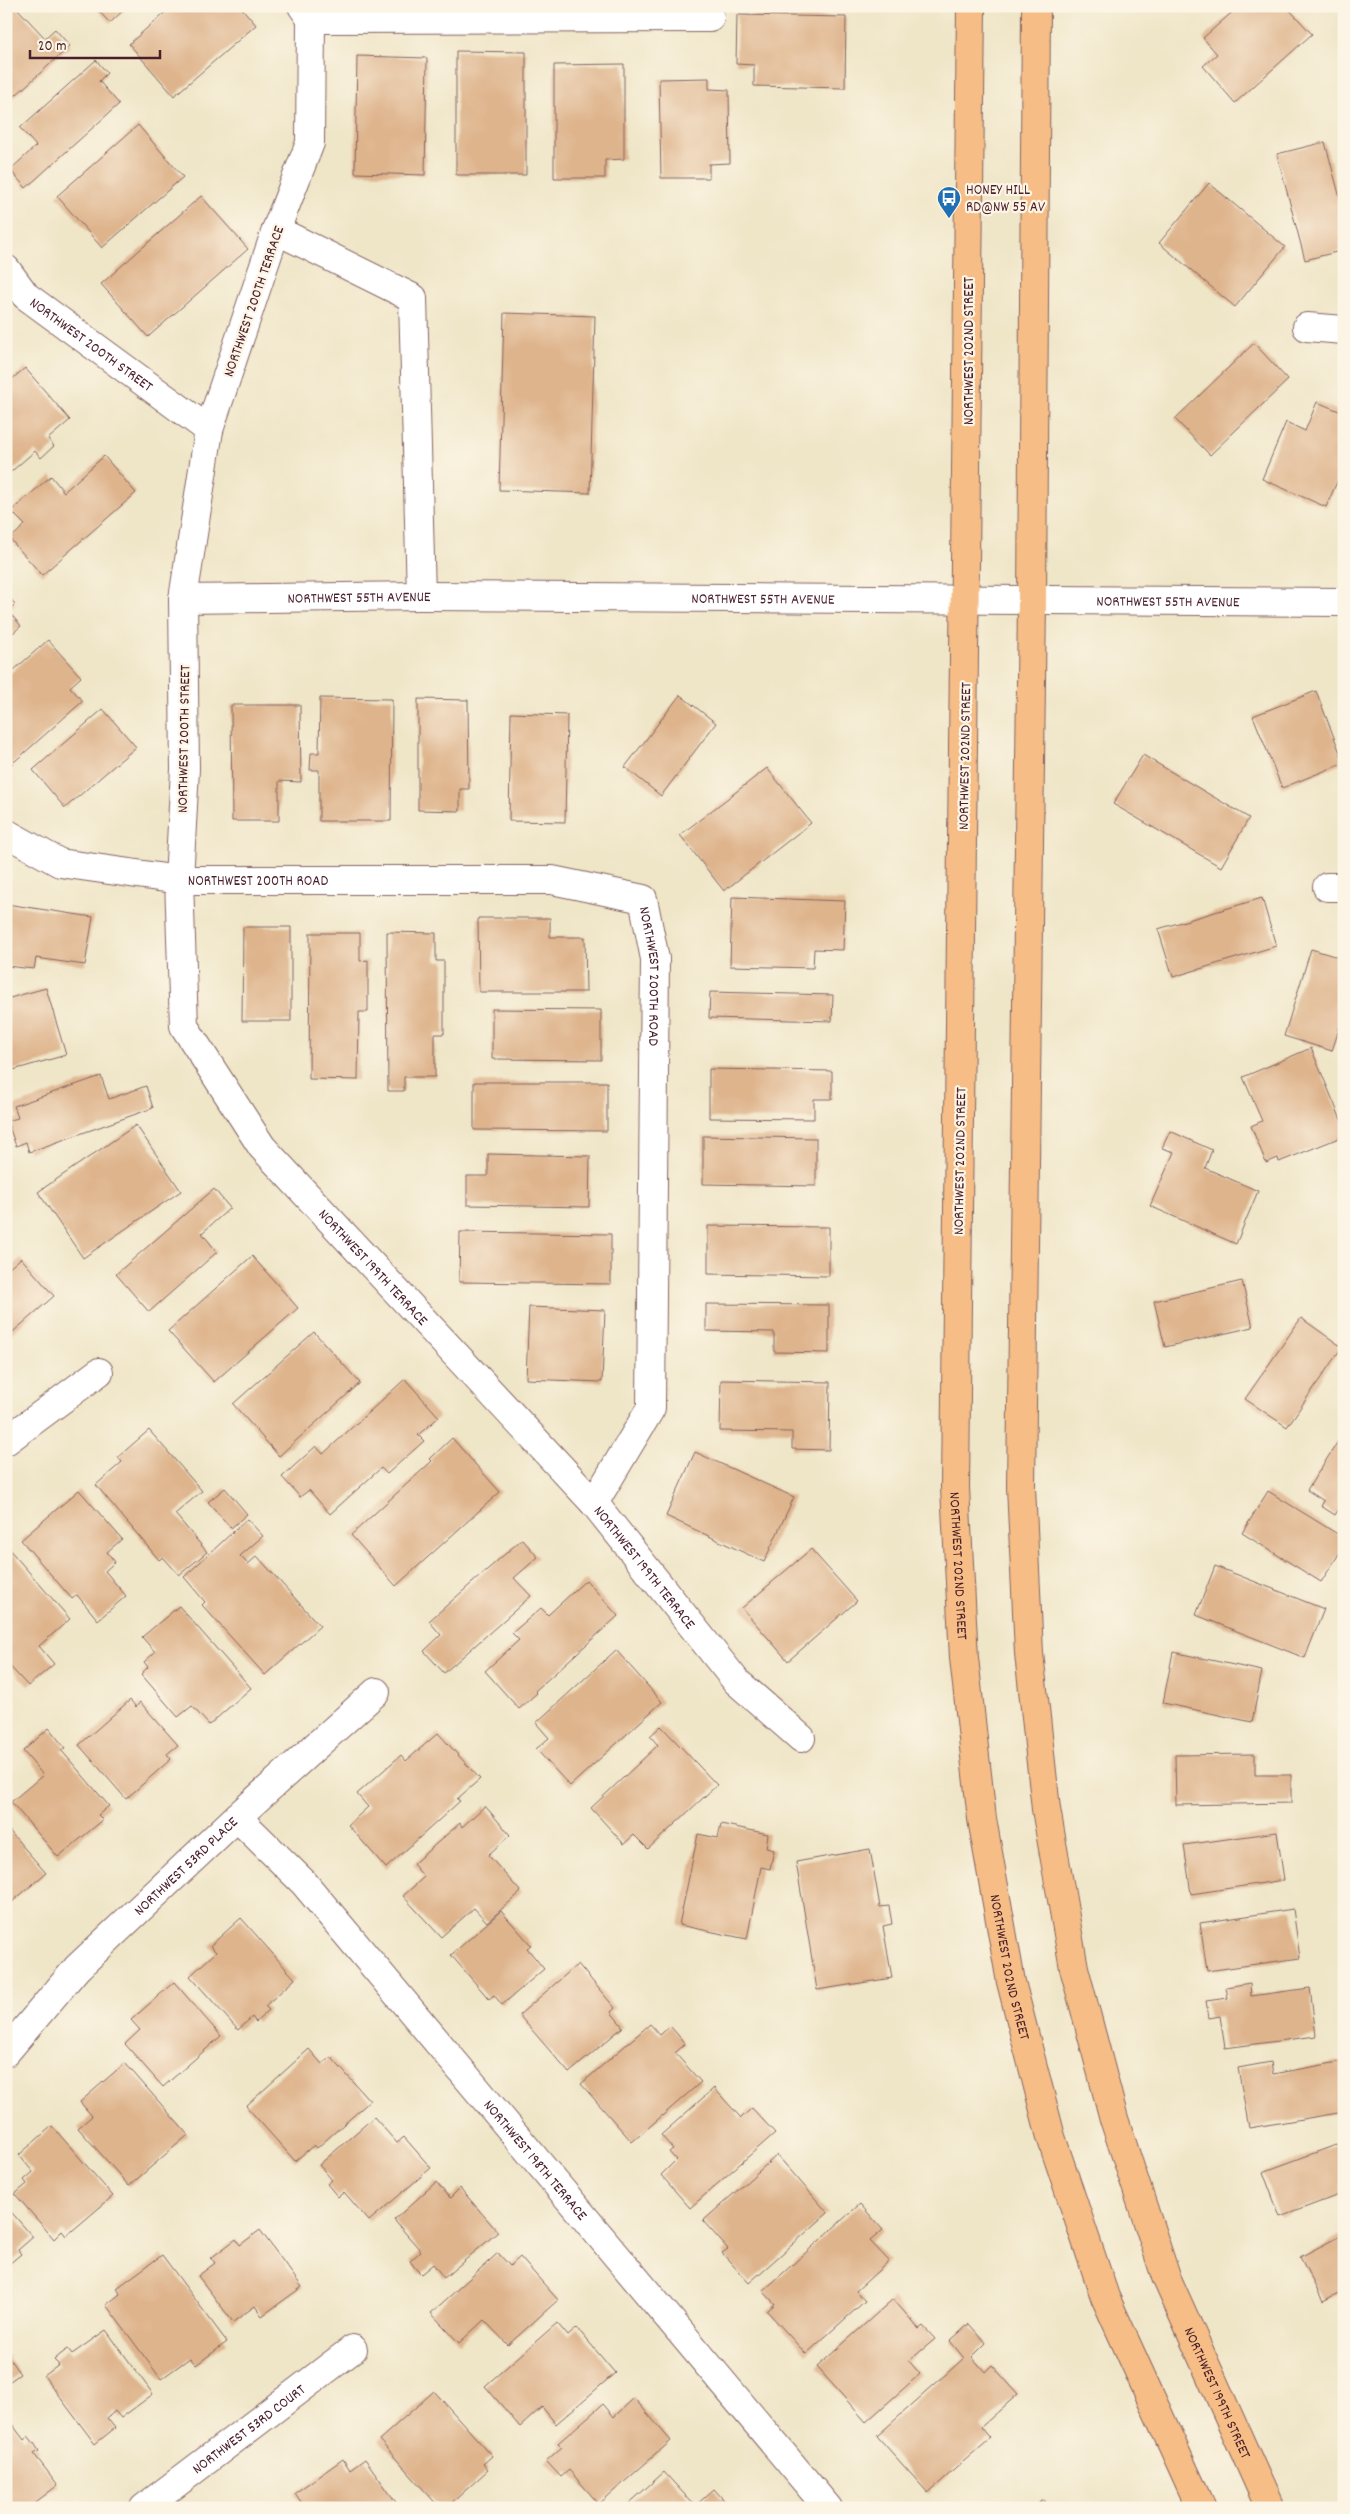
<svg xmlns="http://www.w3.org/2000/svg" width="1350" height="2514" viewBox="0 0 1350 2514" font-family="Dekko,sans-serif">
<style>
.building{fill:#deb48c}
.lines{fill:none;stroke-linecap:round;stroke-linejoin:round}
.minor-casing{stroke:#846462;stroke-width:30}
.major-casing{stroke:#846462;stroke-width:30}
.minor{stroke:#fff;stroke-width:28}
.major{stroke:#f6be86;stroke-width:28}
.labels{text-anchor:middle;stroke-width:4.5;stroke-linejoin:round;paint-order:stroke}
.poi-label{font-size:15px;fill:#4a1f2b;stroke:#fcf5e5;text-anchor:start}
.street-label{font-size:15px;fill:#4a1f2b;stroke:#fcf5e5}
</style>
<rect width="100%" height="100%" fill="#fcf5e5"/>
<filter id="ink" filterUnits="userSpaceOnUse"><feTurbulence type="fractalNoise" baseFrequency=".02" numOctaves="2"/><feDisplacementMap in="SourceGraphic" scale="10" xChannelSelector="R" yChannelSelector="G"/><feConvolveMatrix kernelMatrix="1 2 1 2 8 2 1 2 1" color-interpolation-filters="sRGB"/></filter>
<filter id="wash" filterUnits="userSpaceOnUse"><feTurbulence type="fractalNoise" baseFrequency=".0096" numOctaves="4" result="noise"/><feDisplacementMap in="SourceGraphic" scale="20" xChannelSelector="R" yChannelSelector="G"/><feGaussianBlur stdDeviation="1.12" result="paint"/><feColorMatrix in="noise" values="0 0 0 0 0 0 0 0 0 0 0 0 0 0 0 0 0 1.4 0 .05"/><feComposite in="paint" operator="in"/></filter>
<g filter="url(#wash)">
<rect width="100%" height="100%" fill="#efe5c7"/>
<g id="blocks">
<path class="building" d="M10,6H15L45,38L55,29L70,46L6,104V9Z
M94,6H128L110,23Z
M172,6H240L256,25L174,96L129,44Z
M1239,6H1286L1312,34L1235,103L1203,66L1217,54L1203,38Z
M737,15L846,17L845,88L754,86V65L736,64Z
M456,51L526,52V175H456Z
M357,56L427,58L425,175L355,173Z
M96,60L107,73L99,81L119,104L26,188L10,170L36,146L20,128Z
M624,64V159L605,160V178H554V65Z
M709,78V89L729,90L730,163L709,164V178H661L659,79Z
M138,125L183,177L102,248L57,196Z
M1325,142L1344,213V250L1305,260L1277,154Z
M1209,183L1285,247L1235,307L1159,243Z
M201,196L248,249L148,337L101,284Z
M504,313L595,316L590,493L499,490Z
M1254,343L1288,380L1210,455L1175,419Z
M25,368L70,420L48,439L54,446L41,458L35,451L6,476V384Z
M1317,402L1344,413V466L1326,507L1262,479L1286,422L1305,431Z
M104,456L136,493L42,575L10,539L25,525L11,511L51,476L64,492Z
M6,594L15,604L8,611L21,626L6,639Z
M48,640L81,677L70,687L83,701L6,769V677Z
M1316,691L1344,763L1282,788L1253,716Z
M680,695L716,723L661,796L625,767Z
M320,698L392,699L391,821H319V770H310L311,753H319Z
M418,699L468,700L469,789H460V811L418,810Z
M231,705H300L301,782L279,781V821H232Z
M103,709L136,747L65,808L33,770Z
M511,713L567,715L565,822L509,821Z
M1143,755L1249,818L1221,867L1113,804Z
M767,768L811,823L724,891L680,835Z
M732,897L845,901L843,950L814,949L813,968L730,966Z
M1262,898L1276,946L1173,977L1158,929Z
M6,904L93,917L85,965L36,958L34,969L6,966Z
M478,918H550V937H585L586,992H479Z
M243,927H291V1021H242Z
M387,932L436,933V961H444V1034H435V1077H404V1091H388Z
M310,933H360V961L368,960V1012H359L358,1080L309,1079Z
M1311,949L1344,959V1014L1332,1051L1284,1036Z
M46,988L66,1055L6,1072V999Z
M710,992L833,995L832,1021L709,1018Z
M492,1009L601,1010V1060L492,1059Z
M1311,1048L1344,1127V1136L1279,1162L1278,1158L1266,1163L1251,1126L1262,1121L1243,1077Z
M709,1069L832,1071V1099H814V1119L709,1118Z
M101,1076L109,1099L146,1086L153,1108L29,1152L26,1142L16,1146L7,1121L18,1118L14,1106Z
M474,1082H607V1131L474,1130Z
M136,1125L181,1191L83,1258L38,1192Z
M1170,1131L1212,1150L1205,1168L1258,1191L1236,1244L1150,1206L1174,1152L1162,1148Z
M703,1136L816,1138V1186L703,1184Z
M488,1154L590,1156L589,1207L467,1205V1176H488Z
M214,1189L230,1208L202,1233L217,1252L149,1312L116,1274Z
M708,1226L829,1227V1276L708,1274Z
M460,1232L611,1234V1284L459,1282Z
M252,1256L298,1308L214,1382L168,1331Z
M21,1258L54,1296L6,1338V1271Z
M1242,1281L1253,1327L1165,1347L1154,1301Z
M706,1304L829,1305V1353L774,1352V1332L706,1331Z
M529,1307L605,1310L602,1382L526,1379Z
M1301,1318L1342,1347L1287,1427L1245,1399Z
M314,1332L360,1383L279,1456L233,1404Z
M405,1379L439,1417L418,1435L424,1441L387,1474L381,1468L330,1514L309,1490L300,1497L282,1477L316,1446L323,1454Z
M721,1380L830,1382L829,1450L792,1449V1432L720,1431Z
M149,1430L202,1491L175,1514L207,1552L179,1575L163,1557L159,1560L96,1485L122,1462L118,1457Z
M1344,1432V1512L1339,1509L1335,1515L1321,1506L1324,1501L1307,1490Z
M452,1438L500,1492L396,1586L351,1535L432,1461L430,1459Z
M695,1452L794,1497L764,1562L666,1516Z
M225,1488L247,1514L231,1528L208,1502Z
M79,1490L122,1539L107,1552L115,1562L105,1571L126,1596L98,1620L77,1595L72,1599L21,1540Z
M1268,1491L1344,1538V1546L1321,1582L1242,1533Z
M247,1519L263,1536L240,1556L248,1564L257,1556L320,1626L265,1675L202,1605L205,1602L184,1577Z
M522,1539L538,1557L514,1578L531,1596L444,1673L424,1651L441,1635L429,1621Z
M8,1548L70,1619L39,1646L54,1664L28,1686L6,1662Z
M811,1549L857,1601L788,1661L742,1608Z
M1215,1566L1324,1609L1305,1658L1196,1615Z
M586,1580L618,1616L535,1691L537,1693L519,1709L485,1671L519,1640L512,1633L541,1608L548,1615Z
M179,1606L251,1688L209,1725L192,1706L178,1717L141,1674L148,1667L144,1662L155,1652L142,1637Z
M616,1650L662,1702L570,1786L536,1749L549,1738L536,1723Z
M1173,1652L1262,1671L1252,1722L1163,1703Z
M130,1700L136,1707L140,1702L178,1745L167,1754L171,1759L126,1799L79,1745Z
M661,1726L717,1785L648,1849L634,1835L624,1844L591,1808L658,1745L650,1736Z
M49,1728L65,1748L61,1750L109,1806L98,1815L103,1820L58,1857L11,1802L43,1775L23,1751Z
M438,1733L480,1779L457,1799L460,1801L386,1868L348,1825L368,1807L357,1794L401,1755L406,1761Z
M1255,1754V1775H1291V1803L1176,1805L1175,1755Z
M485,1806L510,1835L488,1855L521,1892L487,1922L474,1908L441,1937L403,1896L424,1877L413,1864L460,1823L462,1827Z
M721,1824L768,1834L766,1848L774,1850L770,1869L761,1867L747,1939L679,1925L698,1834L718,1838Z
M6,1827L46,1873L6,1907Z
M1277,1832L1284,1880L1191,1894L1184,1845Z
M870,1849L880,1907L889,1906L892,1924L883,1926L892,1978L817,1990L796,1862Z
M1293,1909L1300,1958L1207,1971L1200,1923Z
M501,1911L531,1945L527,1948L544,1969L502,2005L494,1995L489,1999L451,1955Z
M241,1918L295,1979L265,2006L269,2010L256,2022L252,2017L238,2030L190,1976L216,1952L210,1946Z
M578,1964L615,2008L611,2012L623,2027L569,2073L519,2015Z
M174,1982L221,2036L163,2087L125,2044L140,2030L131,2020Z
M1250,1983L1251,1996L1310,1988L1316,2036L1225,2048L1220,2016L1209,2018L1206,2001L1228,1998L1226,1987Z
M650,2024L660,2035L670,2026L678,2035L685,2044L675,2053L701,2082L632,2142L581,2084Z
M309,2049L322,2064L331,2057L370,2101L317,2148L314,2145L295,2161L246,2106Z
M1344,2061V2112L1249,2128L1238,2068L1271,2062L1273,2074Z
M125,2063L188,2135L129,2186L78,2128L92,2116L80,2102Z
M714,2088L741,2118L752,2108L775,2133L690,2208L661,2175L676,2160L669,2152L673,2149L661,2135Z
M374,2117L397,2143L404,2137L431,2168L369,2221L344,2192L338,2197L327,2184L332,2180L319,2165Z
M52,2126L113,2196L66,2236L62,2231L54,2239L15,2194L27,2184L24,2180L33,2172L19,2155Z
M1344,2142V2193L1280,2217L1263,2172Z
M777,2155L828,2213L749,2283L722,2253L728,2249L703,2221Z
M436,2182L450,2198L460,2188L498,2232L444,2278L433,2264L421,2274L415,2268L410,2261L421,2251L394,2220Z
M860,2204L883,2230L870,2241L889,2261L856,2291L865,2301L806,2354L767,2311L775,2304L763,2291Z
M6,2206L33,2237L18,2250L21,2254L8,2265Z
M260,2230L302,2287L262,2316L255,2306L233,2322L198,2276L215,2263L211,2258L236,2239L240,2245Z
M1344,2234V2290L1323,2301L1300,2257Z
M498,2253L510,2266L520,2257L558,2300L508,2345L484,2320L459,2343L431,2313Z
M162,2255L227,2342L196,2365L190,2358L161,2379L106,2305L120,2294L117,2288Z
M893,2299L919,2329L923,2326L935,2339L909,2361L920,2374L866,2422L817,2367Z
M557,2323L568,2336L577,2328L615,2373L556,2424L542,2407L520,2427L485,2386Z
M969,2324L986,2343L972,2357L985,2372L992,2365L1018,2394L981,2427L990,2438L928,2493L877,2436L964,2358L950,2341Z
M106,2330L153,2394L121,2418L115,2411L107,2418L115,2428L95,2444L44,2376L59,2365L54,2360L61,2354L68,2349L72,2354Z
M6,2354L20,2374L6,2384Z
M434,2391L492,2456L483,2464L488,2470L446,2508H440L379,2440Z
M634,2398L671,2441L599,2504L569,2470L561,2477L546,2461L562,2447L558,2443L603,2404L614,2417Z
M12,2424L24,2440L28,2436L34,2443L39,2451L34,2454L58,2485L28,2508H6V2428Z
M343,2459L350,2470L365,2459L400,2508H305L295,2493Z
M664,2472L695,2506L714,2489L731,2508H624Z
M1044,2500L1048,2508H1031Z"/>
</g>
</g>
<g filter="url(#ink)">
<use href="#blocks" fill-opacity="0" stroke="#846462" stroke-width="1"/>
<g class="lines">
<g class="minor-casing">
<g id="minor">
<path id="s1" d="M302,6L311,19L310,143L276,230L209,430L183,599L185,769L179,880L184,1026L262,1147L594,1503L736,1681L801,1738"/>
<path d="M311,19L710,18"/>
<path d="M276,230L413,298L421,596"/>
<path id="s2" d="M6,269L26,296L209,430"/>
<path d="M1307,327L1344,330"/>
<path id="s3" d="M183,599L421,596L1344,602"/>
<path id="s4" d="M6,833L60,863L179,880H552L643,899L655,959L651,1408L594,1503"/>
<path d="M1327,887H1344"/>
<path d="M6,1441L99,1372"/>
<path id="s5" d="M237,1817L304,1883L828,2508"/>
<path id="s6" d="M6,2052L77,1968L237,1817L376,1692"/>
<path id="s7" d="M144,2508L353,2349"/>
</g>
</g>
<g class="major-casing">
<g id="major">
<path id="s8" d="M971,6L955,1488L964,1658L982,1819L1011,1982L1051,2137L1105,2297L1201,2508"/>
<path id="s9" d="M1036,6L1032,601L1021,1487L1029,1653L1046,1809L1074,1968L1114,2119L1166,2277L1270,2508"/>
</g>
</g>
<use href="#minor" class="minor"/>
<use href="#major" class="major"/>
</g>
</g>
<defs>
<g id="bus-pin" transform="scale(1.25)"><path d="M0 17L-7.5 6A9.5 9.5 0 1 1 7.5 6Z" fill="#1f6fb2" stroke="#fcf5e5"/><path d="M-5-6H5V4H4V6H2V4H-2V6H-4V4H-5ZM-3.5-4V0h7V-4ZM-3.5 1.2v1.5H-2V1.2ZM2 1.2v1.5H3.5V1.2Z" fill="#fff"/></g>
</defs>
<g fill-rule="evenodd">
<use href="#bus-pin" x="949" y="198"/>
</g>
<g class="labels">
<g class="poi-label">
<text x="966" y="194">HONEY HILL<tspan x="966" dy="17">RD@NW 55 AV</tspan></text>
</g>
<g class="street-label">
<text transform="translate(253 301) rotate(-71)" y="5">NORTHWEST 200TH TERRACE</text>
<text dy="5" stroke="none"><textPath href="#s2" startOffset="115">NORTHWEST 200TH STREET</textPath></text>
<text transform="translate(968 351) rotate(-90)" y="5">NORTHWEST 202ND STREET</text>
<text dy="5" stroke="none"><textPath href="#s3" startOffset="176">NORTHWEST 55TH AVENUE</textPath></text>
<text dy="5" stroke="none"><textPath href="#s3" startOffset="580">NORTHWEST 55TH AVENUE</textPath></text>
<text dy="5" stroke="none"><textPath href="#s3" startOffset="985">NORTHWEST 55TH AVENUE</textPath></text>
<text transform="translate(183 739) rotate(-89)" y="5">NORTHWEST 200TH STREET</text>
<text transform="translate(964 756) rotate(-89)" y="5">NORTHWEST 202ND STREET</text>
<text dy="5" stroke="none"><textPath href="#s4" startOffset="261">NORTHWEST 200TH ROAD</textPath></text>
<text dy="5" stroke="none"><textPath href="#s4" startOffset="726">NORTHWEST 200TH ROAD</textPath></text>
<text transform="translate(959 1161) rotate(-89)" y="5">NORTHWEST 202ND STREET</text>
<text dy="5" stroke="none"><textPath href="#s1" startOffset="1350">NORTHWEST 199TH TERRACE</textPath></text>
<text dy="5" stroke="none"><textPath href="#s8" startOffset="1560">NORTHWEST 202ND STREET</textPath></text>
<text dy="5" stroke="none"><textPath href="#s1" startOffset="1755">NORTHWEST 199TH TERRACE</textPath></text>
<text dy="5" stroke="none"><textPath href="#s6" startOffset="259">NORTHWEST 53RD PLACE</textPath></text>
<text dy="5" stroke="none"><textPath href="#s8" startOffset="1965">NORTHWEST 202ND STREET</textPath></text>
<text dy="5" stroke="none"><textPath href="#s5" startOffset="455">NORTHWEST 198TH TERRACE</textPath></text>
<text dy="5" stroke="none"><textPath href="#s9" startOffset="2415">NORTHWEST 199TH STREET</textPath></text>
<text dy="5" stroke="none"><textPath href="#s7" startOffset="131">NORTHWEST 53RD COURT</textPath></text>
</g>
</g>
<rect width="1350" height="2514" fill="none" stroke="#fcf5e5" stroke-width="25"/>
<path d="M30 50v8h130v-8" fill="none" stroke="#4a1f2b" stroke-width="2.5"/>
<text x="38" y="50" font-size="15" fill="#4a1f2b" stroke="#fcf5e5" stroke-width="4" paint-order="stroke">20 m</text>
</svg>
